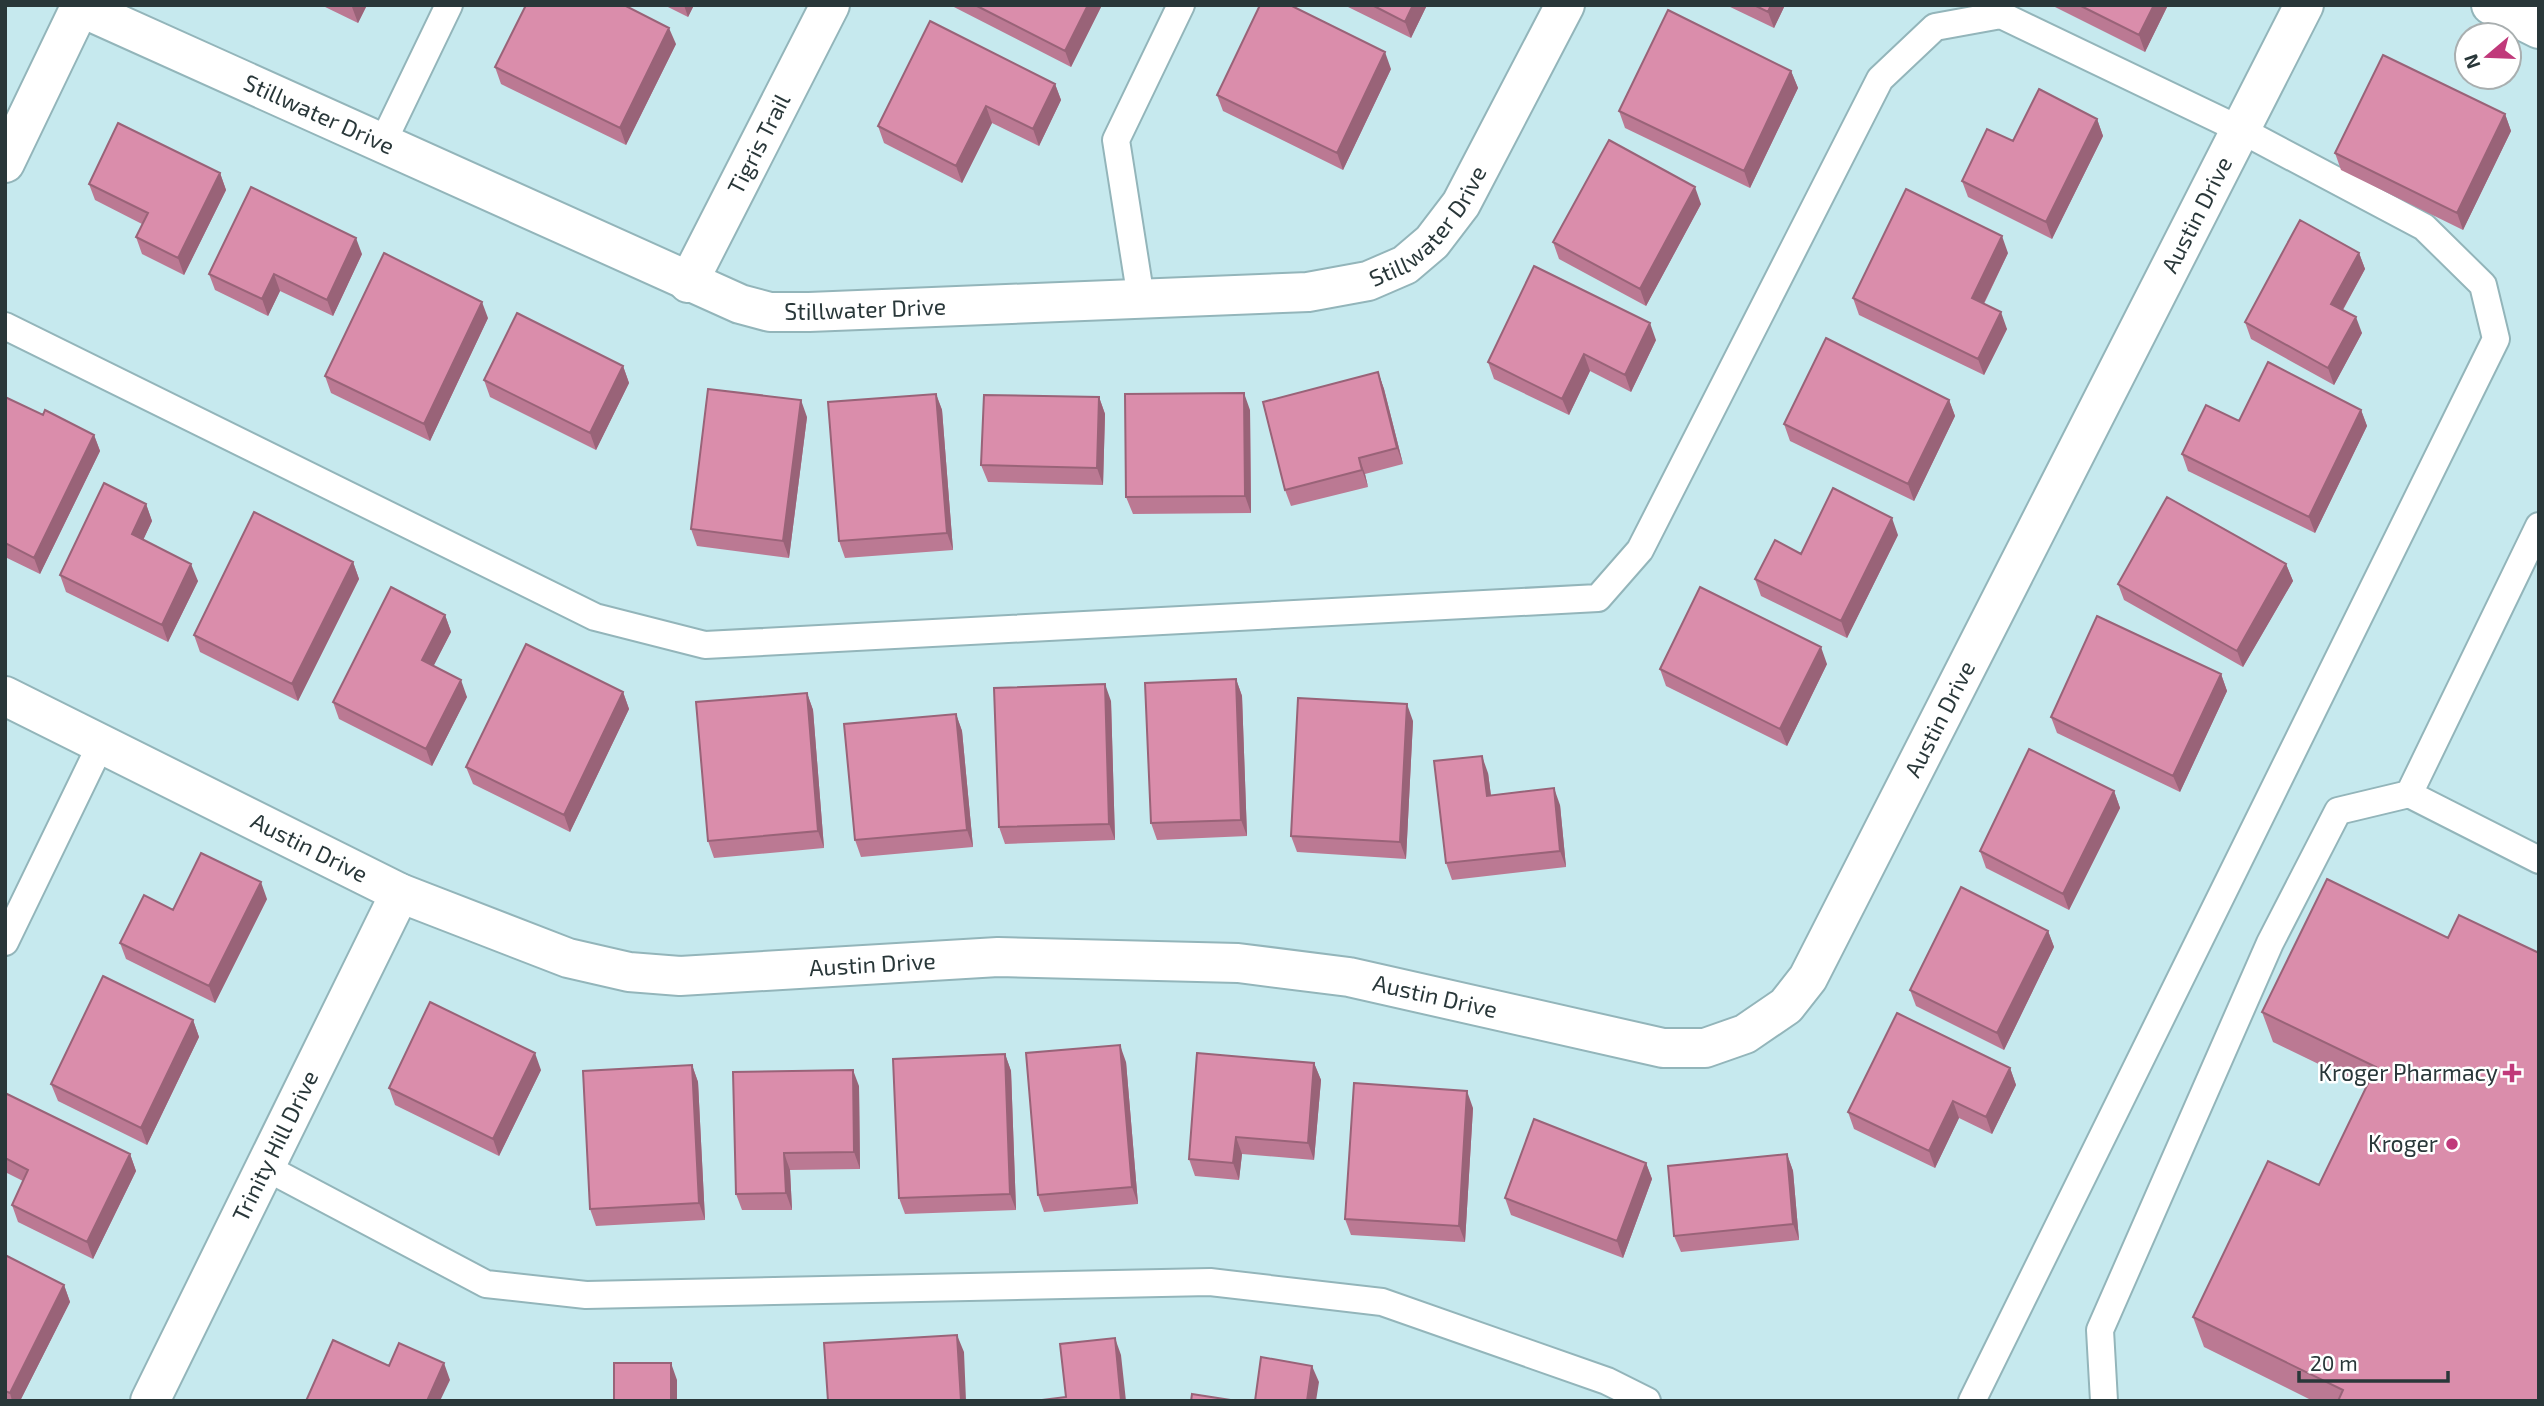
<svg xmlns="http://www.w3.org/2000/svg" width="2544" height="1406" viewBox="0 0 2544 1406" font-family="'Exo 2',sans-serif">
<style>
.lines{fill:none;stroke-linecap:round;stroke-linejoin:round}
.lane-casing{stroke:#93b5ba;stroke-width:30}
.street-casing{stroke:#93b5ba;stroke-width:42}
.secondary-casing{stroke:#93b5ba;stroke-width:42}
.lane{stroke:#fff;stroke-width:26}
.street{stroke:#fff;stroke-width:38}
.secondary{stroke:#fff;stroke-width:38}
.wall{fill:#bb7993}
.shaded-wall{fill:#996378}
.building{fill:#da8dab;stroke:#996378;stroke-width:2}
.poi-dot{fill:#c0397a;stroke:#fff;stroke-width:2.5}
.labels{text-anchor:middle;stroke-width:5;stroke-linejoin:round;paint-order:stroke}
.street-label{font-size:23px;fill:#293739;stroke:#fff}
.poi-label{font-size:23px;fill:#293739;stroke:#fff;text-anchor:end}
</style>
<rect width="100%" height="100%" fill="#c6e9ee"/>
<g class="lines">
<g class="lane-casing">
<path id="lane" d="M382,144L449,5
M1141,299L1116,140L1181,5
M5,326L595,617L705,645L1598,598L1640,550L1880,79L1935,27L2001,15L2241,130L2424,227L2483,285L2496,339L1972,1401
M2539,526L2409,794L2539,860
M5,942L101,744
M265,1167L486,1284L586,1295L1210,1282L1382,1302L1607,1381L1647,1401
M2104,1401L2100,1330L2270,943L2338,811L2409,794"/>
</g>
<g class="street-casing">
<g id="street">
<path id="s1" d="M80,7L740,304L770,312H809L1308,292L1368,281L1405,265L1432,242L1461,204L1565,5"/>
<path d="M5,163L81,5"/>
<path id="s2" d="M688,283L830,5"/>
<path id="s3" d="M5,696L400,893L568,958L629,972L680,976L998,957L1238,963L1349,977L1663,1048H1705L1745,1034L1786,1006L1808,978L2304,5"/>
<path id="s4" d="M150,1401L400,893"/>
</g>
</g>
<g class="secondary-casing">
<path id="secondary" d="M2491,5L2539,29"/>
</g>
<use href="#lane" class="lane"/>
<use href="#street" class="street"/>
<use href="#secondary" class="secondary"/>
</g>
<path class="wall" d="M321,5H367L358,23Z
M664,5H694L688,17Z
M950,5H1102L1071,67Z
M1344,5H1427L1411,38Z
M1726,5H1785L1774,28Z
M2051,5H2168L2145,52Z
M676,44L626,145L501,84L495,67Z
M1391,69L1343,170L1223,111L1217,95Z
M1791,71L1798,88L1750,188L1625,128L1619,111Z
M1055,84L1061,100L1039,146L992,123L962,183L884,143L878,126Z
M2505,114L2511,131L2463,230L2341,170L2335,153Z
M2097,119L2103,136L2052,239L1968,197L1962,181Z
M220,173L226,190L184,275L142,254L136,237L142,224L95,200L89,184Z
M1701,204L1646,306L1559,259L1553,242Z
M2008,253L1984,304L2007,329L1984,375L1859,315L1853,298Z
M2359,253L2365,269L2343,310L2362,333L2334,385L2251,339L2245,322Z
M362,254L333,316L280,291L268,316L215,290L209,274Z
M488,318L430,441L331,393L325,376Z
M1656,340L1631,392L1590,371L1569,415L1494,379L1488,362Z
M623,366L629,383L596,450L490,397L484,380Z
M1378,372L1384,389L1403,464L1365,474L1368,487L1291,506L1285,490Z
M936,394L942,410L953,550L845,558L839,541Z
M5,397L43,415L94,435L100,451L40,574L5,557Z
M1099,397L1105,414L1103,485L988,482L981,465Z
M1949,400L1955,416L1914,501L1790,441L1784,424Z
M1250,410L1251,513L1133,514L1126,497Z
M2361,410L2367,426L2315,533L2188,471L2182,454Z
M807,417L789,558L697,546L691,529Z
M146,504L152,521L143,540L198,581L168,642L66,592L60,575Z
M1898,535L1847,638L1761,596L1755,579Z
M353,562L359,579L298,701L200,652L194,635Z
M2286,564L2293,581L2243,667L2124,600L2118,584Z
M445,615L451,632L433,666L467,697L432,766L339,719L333,702Z
M1827,664L1787,746L1666,686L1660,669Z
M2221,674L2227,691L2180,792L2057,733L2051,717Z
M1236,679L1242,696L1247,836L1157,840L1151,823Z
M623,692L629,709L570,832L473,784L466,767Z
M807,693L813,710L824,848L714,858L708,841Z
M1111,701L1115,840L1005,844L999,827Z
M956,714L962,731L973,847L861,857L855,840Z
M1413,721L1406,859L1297,852L1291,836Z
M1488,773L1491,795L1560,805L1566,867L1452,880L1446,863Z
M2114,791L2120,808L2069,910L1986,868L1980,851Z
M2327,879L2539,1401H2313L2204,1347L2193,1317L2319,1185L2366,1087L2273,1042L2262,1012Z
M267,899L215,1003L126,959L120,943L173,910Z
M2048,931L2054,947L2004,1050L1916,1006L1910,990Z
M193,1020L199,1037L147,1145L58,1101L51,1084Z
M1005,1054L1011,1071L1016,1210L905,1214L899,1198Z
M1126,1062L1138,1204L1044,1212L1038,1195Z
M1314,1063L1321,1080L1314,1160L1242,1154L1239,1180L1195,1176L1189,1159Z
M692,1065L698,1082L705,1220L596,1226L590,1209Z
M2010,1068L2016,1085L1992,1134L1959,1118L1935,1168L1854,1129L1848,1112Z
M541,1070L499,1156L395,1105L389,1088Z
M859,1086L860,1169L790,1170L792,1210H742L736,1194Z
M5,1093L130,1154L136,1171L93,1259L18,1222L12,1205L23,1181L5,1172Z
M1473,1108L1465,1242L1351,1235L1345,1219Z
M1787,1154L1793,1171L1799,1240L1681,1252L1674,1236Z
M1646,1163L1652,1179L1623,1258L1511,1215L1505,1198Z
M5,1255L64,1285L70,1302L20,1401H5Z"/>
<path class="shaded-wall" d="M353,5H367L358,23L352,7Z
M684,5H694L688,17Z
M1088,5H1102L1071,67L1065,51Z
M1413,5H1427L1411,38L1405,22Z
M1771,5H1785L1774,28L1768,12Z
M2154,5H2168L2145,52L2139,35Z
M669,28L676,44L626,145L620,128Z
M1385,52L1391,69L1343,170L1337,153Z
M1791,71L1798,88L1750,188L1744,171Z
M1055,84L1061,100L1039,146L1033,129Z
M986,106L992,123L962,183L956,166Z
M2505,114L2511,131L2463,230L2457,213Z
M2097,119L2103,136L2052,239L2046,222Z
M220,173L226,190L184,275L178,258Z
M1695,187L1701,204L1646,306L1640,289Z
M2002,236L2008,253L1978,315L1972,298Z
M356,238L362,254L333,316L327,300Z
M2359,253L2365,269L2337,320L2331,304Z
M274,274L280,291L268,316L262,299Z
M482,302L488,318L430,441L424,424Z
M2001,312L2007,329L1984,375L1978,359Z
M2356,317L2362,333L2334,385L2328,368Z
M1650,323L1656,340L1631,392L1625,375Z
M1584,354L1590,371L1569,415L1562,399Z
M623,366L629,383L596,450L590,433Z
M1378,372L1384,389L1403,464L1397,448Z
M1244,393L1250,410L1251,513L1245,496Z
M936,394L942,410L953,550L947,533Z
M1099,397L1105,414L1103,485L1097,468Z
M801,400L807,417L789,558L783,541Z
M1949,400L1955,416L1914,501L1908,484Z
M2361,410L2367,426L2315,533L2309,517Z
M94,435L100,451L40,574L34,558Z
M1359,458L1365,474L1368,487L1362,470Z
M146,504L152,521L138,551L132,534Z
M1892,518L1898,535L1847,638L1841,621Z
M353,562L359,579L298,701L292,684Z
M191,564L198,581L168,642L162,625Z
M2286,564L2293,581L2243,667L2237,651Z
M445,615L451,632L428,677L422,660Z
M1821,647L1827,664L1787,746L1780,729Z
M2221,674L2227,691L2180,792L2173,776Z
M1236,679L1242,696L1247,836L1241,820Z
M461,680L467,697L432,766L426,749Z
M1105,684L1111,701L1115,840L1109,824Z
M623,692L629,709L570,832L564,815Z
M807,693L813,710L824,848L818,831Z
M1407,704L1413,721L1406,859L1400,842Z
M956,714L962,731L973,847L967,830Z
M1482,756L1488,773L1493,812L1487,796Z
M1554,788L1560,805L1566,867L1560,851Z
M2114,791L2120,808L2069,910L2063,894Z
M261,882L267,899L215,1003L209,986Z
M2048,931L2054,947L2004,1050L1997,1033Z
M193,1020L199,1037L147,1145L141,1128Z
M1120,1045L1126,1062L1138,1204L1132,1187Z
M535,1053L541,1070L499,1156L493,1139Z
M1005,1054L1011,1071L1016,1210L1010,1194Z
M1314,1063L1321,1080L1314,1160L1308,1143Z
M692,1065L698,1082L705,1220L699,1203Z
M2010,1068L2016,1085L1992,1134L1986,1117Z
M853,1070L859,1086L860,1169L854,1152Z
M1467,1091L1473,1108L1465,1242L1459,1226Z
M1953,1101L1959,1118L1935,1168L1929,1151Z
M1236,1137L1242,1154L1239,1180L1233,1163Z
M784,1153L790,1170L792,1210L786,1193Z
M130,1154L136,1171L93,1259L87,1242Z
M1787,1154L1793,1171L1799,1240L1793,1224Z
M1646,1163L1652,1179L1623,1258L1617,1241Z
M64,1285L70,1302L20,1401H12L10,1393Z
M957,1335L964,1352L966,1401H961Z
M1115,1338L1121,1355L1126,1401H1121Z
M444,1363L450,1380L440,1401H427Z
M671,1363L677,1380V1401H671Z
M1312,1366L1319,1382L1316,1401H1307Z"/>
<path class="building" d="M526,5H624L669,28L620,128L495,67Z
M975,5H1088L1065,51Z
M1260,5H1290L1385,52L1337,153L1217,95Z
M1372,5H1413L1405,22Z
M1754,5H1771L1768,12Z
M2079,5H2154L2139,35Z
M1668,10L1791,71L1744,171L1619,111Z
M930,21L1055,84L1033,129L986,106L956,166L878,126Z
M2383,55L2505,114L2457,213L2335,153Z
M2039,89L2097,119L2046,222L1962,181L1987,129L2013,141Z
M118,123L220,173L178,258L136,237L148,213L89,184Z
M1609,140L1695,187L1640,289L1553,242Z
M251,187L356,238L327,300L274,274L262,299L209,274Z
M1906,189L2002,236L1972,298L2001,312L1978,359L1853,298Z
M2300,220L2359,253L2331,304L2356,317L2328,368L2245,322Z
M384,253L482,302L424,424L325,376Z
M1534,266L1650,323L1625,375L1584,354L1562,399L1488,362Z
M517,313L623,366L590,433L484,380Z
M1826,338L1949,400L1908,484L1784,424Z
M2268,362L2361,410L2309,517L2182,454L2206,405L2239,421Z
M1378,372L1397,448L1359,458L1362,470L1285,490L1263,402Z
M708,389L801,400L783,541L691,529Z
M1244,393L1245,496L1126,497L1125,394Z
M936,394L947,533L839,541L828,402Z
M984,395L1099,397L1097,468L981,465Z
M5,397L43,415L45,410L94,435L34,558L5,543Z
M104,483L146,504L132,534L191,564L162,625L60,575Z
M1833,488L1892,518L1841,621L1755,579L1775,540L1801,554Z
M2167,497L2286,564L2237,651L2118,584Z
M254,512L353,562L292,684L194,635Z
M391,587L445,615L422,660L461,680L426,749L333,702Z
M1700,587L1821,647L1780,729L1660,669Z
M2097,616L2221,674L2173,776L2051,717Z
M526,644L623,692L564,815L466,767Z
M1236,679L1241,820L1151,823L1145,683Z
M1105,684L1109,824L999,827L994,688Z
M807,693L818,831L708,841L696,702Z
M1298,698L1407,704L1400,842L1291,836Z
M956,714L967,830L855,840L844,724Z
M2029,749L2114,791L2063,894L1980,851Z
M1482,756L1487,796L1554,788L1560,851L1446,863L1434,761Z
M201,853L261,882L209,986L120,943L144,895L173,910Z
M2327,879L2448,938L2459,915L2539,953V1401H2338L2343,1390L2193,1317L2268,1161L2319,1185L2376,1067L2262,1012Z
M1961,887L2048,931L1997,1033L1910,990Z
M103,976L193,1020L141,1128L51,1084Z
M430,1002L535,1053L493,1139L389,1088Z
M1897,1013L2010,1068L1986,1117L1953,1101L1929,1151L1848,1112Z
M1120,1045L1132,1187L1038,1195L1026,1053Z
M1197,1053L1314,1063L1308,1143L1236,1137L1233,1163L1189,1159Z
M1005,1054L1010,1194L899,1198L893,1059Z
M692,1065L699,1203L590,1209L583,1071Z
M853,1070L854,1152L784,1153L786,1193L736,1194L733,1072Z
M1354,1083L1467,1091L1459,1226L1345,1219Z
M5,1093L130,1154L87,1242L12,1205L28,1170L5,1158Z
M1534,1119L1646,1163L1617,1241L1505,1198Z
M1787,1154L1793,1224L1674,1236L1668,1166Z
M5,1255L64,1285L10,1393L5,1391Z
M957,1335L961,1401H828L824,1343Z
M1115,1338L1121,1401H1034L1066,1397L1060,1344Z
M333,1340L389,1366L399,1343L444,1363L427,1401H306Z
M1261,1357L1312,1366L1307,1401H1255Z
M614,1363H671V1401H614Z
M1192,1394L1237,1401H1191Z"/>
<g class="poi-dot">
<path d="M2508.5 1062.5h7v7h7v7h-7v7h-7v-7h-7v-7h7z"/>
<circle cx="2452" cy="1144" r="7"/>
</g>
<g class="labels">
<g class="street-label">
<text dy="8" stroke="none"><textPath href="#s1" startOffset="262">Stillwater Drive</textPath></text>
<text dy="8" stroke="none"><textPath href="#s2" startOffset="156">Tigris Trail</textPath></text>
<text dy="8" stroke="none"><textPath href="#s3" startOffset="2754">Austin Drive</textPath></text>
<text dy="8" stroke="none"><textPath href="#s1" startOffset="1438">Stillwater Drive</textPath></text>
<text dy="8" stroke="none"><textPath href="#s1" startOffset="850">Stillwater Drive</textPath></text>
<text dy="8" stroke="none"><textPath href="#s3" startOffset="2188">Austin Drive</textPath></text>
<text dy="8" stroke="none"><textPath href="#s3" startOffset="340">Austin Drive</textPath></text>
<text dy="8" stroke="none"><textPath href="#s3" startOffset="928">Austin Drive</textPath></text>
<text dy="8" stroke="none"><textPath href="#s3" startOffset="1494">Austin Drive</textPath></text>
<text dy="8" stroke="none"><textPath href="#s4" startOffset="284">Trinity Hill Drive</textPath></text>
</g>
<g class="poi-label">
<text x="2498" y="1081">Kroger Pharmacy</text>
<text x="2438" y="1152">Kroger</text>
</g>
</g>
<rect width="2544" height="1406" fill="none" stroke="#293739" stroke-width="14"/>
<g transform="translate(2488 56) rotate(251)"><circle r="33" fill="#ffffff" stroke="#a9afb0" stroke-width="2"/>
<path d="M0-5L12 26L0 18L-12 26Z" fill="#c0397a"/>
<text y="-10" font-size="19" font-weight="bold" text-anchor="middle" fill="#293739">N</text>
</g>
<path d="M2299 1371v10h149v-10" fill="none" stroke="#293739" stroke-width="3.5"/>
<text x="2310" y="1371" font-size="21" fill="#293739" stroke="#ffffff" stroke-width="5" paint-order="stroke">20 m</text>
</svg>
